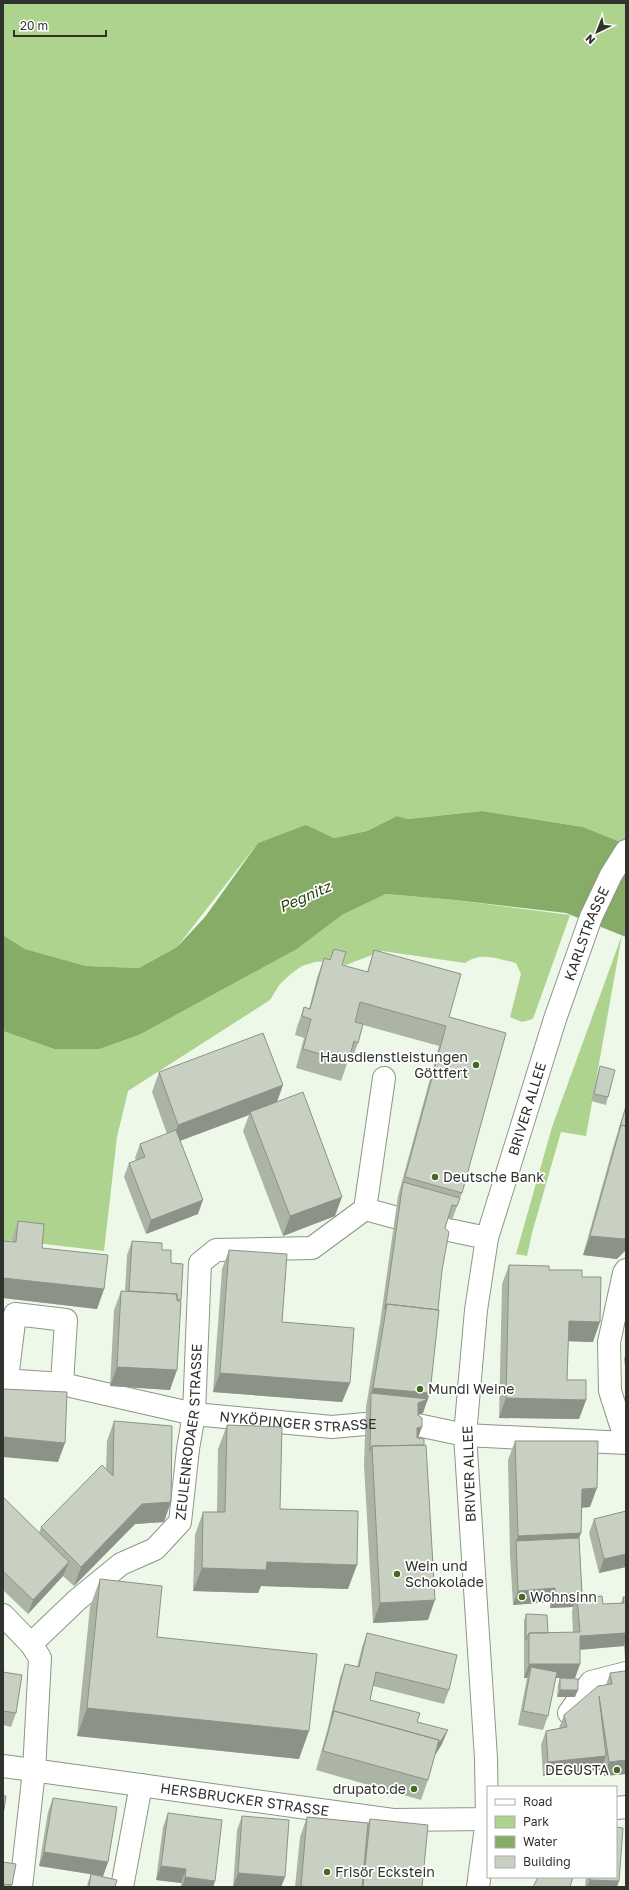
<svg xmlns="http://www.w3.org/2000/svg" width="629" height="1890" viewBox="0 0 629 1890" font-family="'Golos Text',sans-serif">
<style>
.green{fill:#add38f}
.water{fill:#86ac67}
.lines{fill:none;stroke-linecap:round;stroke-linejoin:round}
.minor-casing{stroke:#8d9687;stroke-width:24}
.major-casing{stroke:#8d9687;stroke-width:24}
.minor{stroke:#fff;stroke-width:22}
.major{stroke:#fff;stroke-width:22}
.wall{fill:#acb4a6}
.shaded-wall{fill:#8c9287}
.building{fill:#c8d1c1;stroke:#8c9287}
.poi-dot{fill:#456922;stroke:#fff;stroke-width:1.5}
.labels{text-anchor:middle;stroke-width:3.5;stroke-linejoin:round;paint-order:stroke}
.street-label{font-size:14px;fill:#30332d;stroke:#fff}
.poi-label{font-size:14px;fill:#30332d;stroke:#fff;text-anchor:start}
.water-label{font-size:15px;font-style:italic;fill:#294210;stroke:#fff}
</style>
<rect width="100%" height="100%" fill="#eef8e8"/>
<path class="green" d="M3,3H626V844L583,827L482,811L408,819L397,816L367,831L334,838L306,826L258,843L177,947L139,968L86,966L25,949L3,935Z
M386,894L455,900L570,915L533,1019L522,1022L510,1017L521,974L516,963C498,959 482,951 465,963L382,951L346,965L328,961L315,962L302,966L292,973L280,984L270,1000L128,1091L117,1137L104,1251L11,1240L3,1246V1031L54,1049L141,1034L297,949L342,915Z
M622,935L586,1136L561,1132L532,1233L527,1256L516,1254L552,1127Z"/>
<path class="water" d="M482,811L583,827L626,844V937L566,913L455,900L386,894L342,915L297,949L141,1034L99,1049H54L3,1031V935L25,949L86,966L139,968L177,947L205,917L258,843L306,825L334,838L367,831L397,816L408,819Z"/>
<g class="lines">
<g class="minor-casing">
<g id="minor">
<path d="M365,1209L384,1078"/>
<path d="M444,1229L487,1238"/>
<path d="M626,1270L624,1273L609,1342L610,1391L626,1441"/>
<path d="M7,1379L15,1314L66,1320L62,1384"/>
<path id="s1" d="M3,1380L62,1384L194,1414L332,1427L365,1424H413L465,1435L626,1443"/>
<path d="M3,1615L31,1644L40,1658L34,1771L21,1887"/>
<path id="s2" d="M31,1644L77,1600L121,1564L155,1549L180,1522L188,1449L194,1414L200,1263L216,1250L312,1248L365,1209L394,1217"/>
<path d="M569,1713L591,1682L626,1673"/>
<path d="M616,1808L626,1807"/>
<path d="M122,1887L141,1785"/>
<path d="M478,1887L487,1819H488"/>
</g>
</g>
<g class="major-casing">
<g id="major">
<path id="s3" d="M3,1766L393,1820L487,1819L486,1758L465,1435L476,1310L487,1238L555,1019L591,917L611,875L626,851"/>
</g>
</g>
<use href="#minor" class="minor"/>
<use href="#major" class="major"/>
</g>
<path class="wall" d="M334,949L342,965L367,972L374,950L449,1017L462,1193L452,1220L448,1219L445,1228L442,1270L423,1413L418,1415V1438L424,1445L428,1620L373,1623L364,1465L366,1407L380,1323L398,1196L439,1046L363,1025L358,1043L351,1062L348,1061L341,1081L296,1068L304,1038L295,1035L297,1027L304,1007L309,1009L317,978L324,958L330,960Z
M600,1066L608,1097L606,1105L591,1101L598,1073Z
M159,1072L277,1102L335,1216L283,1236L243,1131L249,1115L180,1141L198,1214L146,1234L124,1177L129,1163L136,1161L135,1158L140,1144L167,1134L152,1092Z
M626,1106L617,1259L583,1255L614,1144Z
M18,1221L42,1248L104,1289L97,1309L3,1298V1241L11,1242Z
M132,1241L162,1250L171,1263L180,1301L170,1390L110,1386L114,1310L121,1291H125L127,1255Z
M229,1250L282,1322L350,1383L342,1402L213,1392L222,1269Z
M509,1265L549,1270L582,1277L593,1342L568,1341L567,1380L586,1400L579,1419L499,1418L502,1284Z
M626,1353V1374L624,1359Z
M114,1421L164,1522L135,1524L74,1586L63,1576L28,1614L3,1590V1497L39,1533L41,1527L106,1469L107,1441Z
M227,1425L280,1509L348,1589L261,1586L258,1593L193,1591L195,1535L203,1512H217L218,1449Z
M515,1441L590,1507L581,1508V1533L579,1538L582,1593L580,1598L603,1604L621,1603L623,1597H626V1658H625L624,1646L580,1650V1664L575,1678H555L548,1716L543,1730L518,1725L527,1678H524V1621L526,1614L548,1633H573L572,1612L573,1607L550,1608V1602L513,1605L510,1555L508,1460Z
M626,1511V1567L599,1573L589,1533L594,1519Z
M100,1579L157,1637L299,1759L77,1736L90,1607Z
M367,1633L449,1690L444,1704L373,1686L370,1700L417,1722L442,1744L435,1755L428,1780L421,1800L316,1770L327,1731L340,1678L345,1664L357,1667L362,1647Z
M626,1669V1774L604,1776L603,1766L601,1770L543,1776L541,1745L546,1731L559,1728L564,1715L606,1685L610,1673L625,1671Z
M3,1672L16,1713L11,1727L3,1725Z
M560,1678L575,1697H557L558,1685Z
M53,1798L108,1862L103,1876L39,1866L48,1812Z
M168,1813L215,1881L213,1887H181V1883L156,1880L163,1827Z
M242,1816L285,1877L281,1887H233L237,1830Z
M307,1817L368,1823L370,1819L422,1887H295L300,1837Z
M3,1862L12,1885V1887H3Z
M91,1874L115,1887H87L88,1882Z
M586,1877H616L617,1887H585Z"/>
<path class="shaded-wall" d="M283,1085L276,1105L250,1112L249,1115L171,1144L178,1125Z
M342,1197L335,1216L283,1236L290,1216Z
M203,1200L198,1214L146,1234L151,1220Z
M590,1236L626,1237V1250L617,1259L583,1255Z
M3,1278L104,1289L97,1309L3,1298Z
M569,1321L600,1322L593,1342L562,1341Z
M117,1367L177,1370L170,1390L110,1386Z
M220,1373L350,1383L342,1402L213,1392Z
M373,1388L430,1393L423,1413L413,1417L371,1393Z
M506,1398L586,1400L579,1419L499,1418Z
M422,1427L417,1441L412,1442L417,1428Z
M3,1437L65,1443L58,1462L3,1457Z
M597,1488L590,1507L575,1508L582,1489Z
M171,1502L164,1522L135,1524L74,1586L81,1567L142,1504Z
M581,1533L574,1552L516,1541L518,1536Z
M626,1554V1567L599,1573L604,1559Z
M69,1562L63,1576L28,1614L33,1600Z
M267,1562L357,1565L348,1589L261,1586L258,1593L193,1591L202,1568Z
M555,1588L550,1602L513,1605L518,1591Z
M582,1593L577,1605V1598L573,1607L550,1608L555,1594Z
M435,1600L428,1620L373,1623L380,1603Z
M626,1633V1640L624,1646L575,1650L580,1636Z
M529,1664H580L575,1678H529L531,1667L527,1678H524Z
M560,1690H578L575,1697H557Z
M87,1708L309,1731L299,1759L77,1736Z
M448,1730L442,1744L432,1760L437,1746Z
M606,1756L601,1770L543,1776L548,1762Z
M626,1760V1774L604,1776L609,1762Z
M44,1852L108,1862L103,1876L39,1866Z
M161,1866L186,1869L181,1883L156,1880Z
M238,1873L285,1877L281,1887H233Z
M185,1877L215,1881L213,1887H182Z
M590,1880L619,1881L617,1887H587Z"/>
<path class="building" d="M334,949L346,952L342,965L368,972L374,950L461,974L449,1017L506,1033L462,1193L405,1177L446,1026L360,1002L355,1022L363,1024L358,1043L354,1041L348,1062L303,1049L311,1019L302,1016L304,1007L310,1009L324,958L330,960Z
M263,1033L283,1085L178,1125L159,1072Z
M600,1066L615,1070L608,1097L594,1094Z
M303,1092L342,1197L290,1216L250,1112Z
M626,1106V1126L621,1125L619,1130Z
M621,1125L626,1126V1237L624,1239L590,1236Z
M176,1130L203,1200L151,1220L129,1163L145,1157L140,1144Z
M403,1182L460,1198L457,1206L452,1205L445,1228L449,1232L442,1270L438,1310L387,1304L385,1309Z
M18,1221L44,1224L42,1248L108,1255L104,1289L3,1278V1241L16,1242Z
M132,1241L162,1243V1250H171V1263L183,1264L181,1300L177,1299V1294L129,1291Z
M229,1250L287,1254L282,1322L354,1328L350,1383L220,1373Z
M509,1265L549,1266V1270H582V1277H601L600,1322L569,1321L567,1380H586V1400L506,1398Z
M121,1291L177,1294V1301H181L177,1370L117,1367Z
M387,1304L439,1310L430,1393L373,1388Z
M3,1389L67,1392L65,1443L3,1437Z
M371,1393L428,1399L418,1403V1415L422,1418V1427L417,1428V1438L424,1439V1445L372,1446L370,1451Z
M114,1421L172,1426L171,1502L142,1504L81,1567L41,1527L102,1465L113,1476Z
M227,1425L282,1427L280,1509L358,1511L357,1565L267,1562L266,1570L202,1568L203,1512H225Z
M515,1441H598L597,1488L582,1489L581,1533L518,1536Z
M426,1445L435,1600L380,1603L372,1446Z
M3,1497L69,1562L33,1600L3,1571Z
M626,1511V1554L604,1559L594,1519Z
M579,1538L582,1593L555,1594V1588L518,1591L516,1541Z
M100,1579L162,1586L157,1637L317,1654L309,1731L87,1708Z
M602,1596L603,1604L624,1603L623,1597H626V1633L580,1636V1664H529V1633L580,1632L577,1598Z
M526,1614L547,1615L548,1633H529L526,1640Z
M367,1633L457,1655L449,1690L376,1672L370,1700L420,1713L417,1722L448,1730L438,1745L439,1740L334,1711L332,1716L345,1664L359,1667Z
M531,1667L557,1672L548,1716L523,1711Z
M625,1671L626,1675V1760L609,1762L599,1696L606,1756L548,1762L546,1731L567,1727L564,1715L598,1686L612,1684L610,1673Z
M3,1672L22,1675L16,1713L3,1711Z
M560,1678L578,1679V1690H560Z
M334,1711L439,1740L428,1780L323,1751Z
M3,1796H6L3,1815Z
M53,1798L117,1807L108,1862L44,1852Z
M168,1813L222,1820L215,1881L185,1877L186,1869L161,1866Z
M242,1816L289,1820L285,1877L238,1873Z
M307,1817L368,1823L362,1887H307L301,1886Z
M370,1819L428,1825L422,1887H363Z
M616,1827L623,1828L619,1881L590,1880V1877H616Z
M3,1862L16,1864L12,1885L3,1884Z
M91,1874L117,1880L115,1887H89Z
M538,1877H573L570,1887H533Z"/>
<g class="poi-dot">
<circle cx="476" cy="1065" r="4"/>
<circle cx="435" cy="1177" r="4"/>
<circle cx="420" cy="1389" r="4"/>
<circle cx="397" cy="1574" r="4"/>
<circle cx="522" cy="1597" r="4"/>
<circle cx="617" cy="1770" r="4"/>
<circle cx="414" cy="1789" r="4"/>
<circle cx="327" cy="1872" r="4"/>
</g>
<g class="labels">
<g class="street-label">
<text dy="5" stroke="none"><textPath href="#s3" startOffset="1391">KARLSTRASSE</textPath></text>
<text dy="5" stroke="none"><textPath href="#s3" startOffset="1206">BRIVER ALLEE</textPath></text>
<text dy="5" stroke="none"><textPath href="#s1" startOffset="299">NYKÖPINGER STRASSE</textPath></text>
<text dy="5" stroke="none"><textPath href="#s2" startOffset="285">ZEULENRODAER STRASSE</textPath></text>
<text transform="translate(469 1474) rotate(-92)" y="5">BRIVER ALLEE</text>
<text dy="5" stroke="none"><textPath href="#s3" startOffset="244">HERSBRUCKER STRASSE</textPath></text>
</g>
<g class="poi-label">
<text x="468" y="1062" text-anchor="end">Hausdienstleistungen<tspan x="468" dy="16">Göttfert</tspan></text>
<text x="443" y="1182">Deutsche Bank</text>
<text x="428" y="1394">Mundi Weine</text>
<text x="405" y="1571">Wein und<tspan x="405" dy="16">Schokolade</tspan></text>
<text x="530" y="1602">Wohnsinn</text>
<text x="609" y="1775" text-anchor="end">DEGUSTA</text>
<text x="406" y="1794" text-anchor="end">drupato.de</text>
<text x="335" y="1877">Frisör Eckstein</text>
</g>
<g class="water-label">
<text transform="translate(305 897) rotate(-24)" y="5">Pegnitz</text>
</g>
</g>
<rect width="629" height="1890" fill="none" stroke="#30332d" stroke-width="8"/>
<rect x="487" y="1786" width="130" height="92" fill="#ffffff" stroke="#acadab"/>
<rect x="495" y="1799" width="20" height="6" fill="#ffffff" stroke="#acadab"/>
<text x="523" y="1806" font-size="12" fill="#30332d">Road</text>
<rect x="495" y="1816" width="20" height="12" fill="#add38f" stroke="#acadab"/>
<text x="523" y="1826" font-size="12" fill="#30332d">Park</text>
<rect x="495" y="1836" width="20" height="12" fill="#86ac67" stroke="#acadab"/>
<text x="523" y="1846" font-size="12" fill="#30332d">Water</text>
<rect x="495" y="1856" width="20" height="12" fill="#c8d1c1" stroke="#acadab"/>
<text x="523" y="1866" font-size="12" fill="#30332d">Building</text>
<g transform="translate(597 32) rotate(223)" stroke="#ffffff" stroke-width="3" paint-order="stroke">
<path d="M0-3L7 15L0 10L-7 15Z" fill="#30332d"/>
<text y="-6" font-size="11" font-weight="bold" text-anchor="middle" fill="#30332d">N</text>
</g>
<path d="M14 30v6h92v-6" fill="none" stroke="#30332d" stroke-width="2"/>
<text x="20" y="30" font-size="12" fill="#30332d" stroke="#ffffff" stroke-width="3" paint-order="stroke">20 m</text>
</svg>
